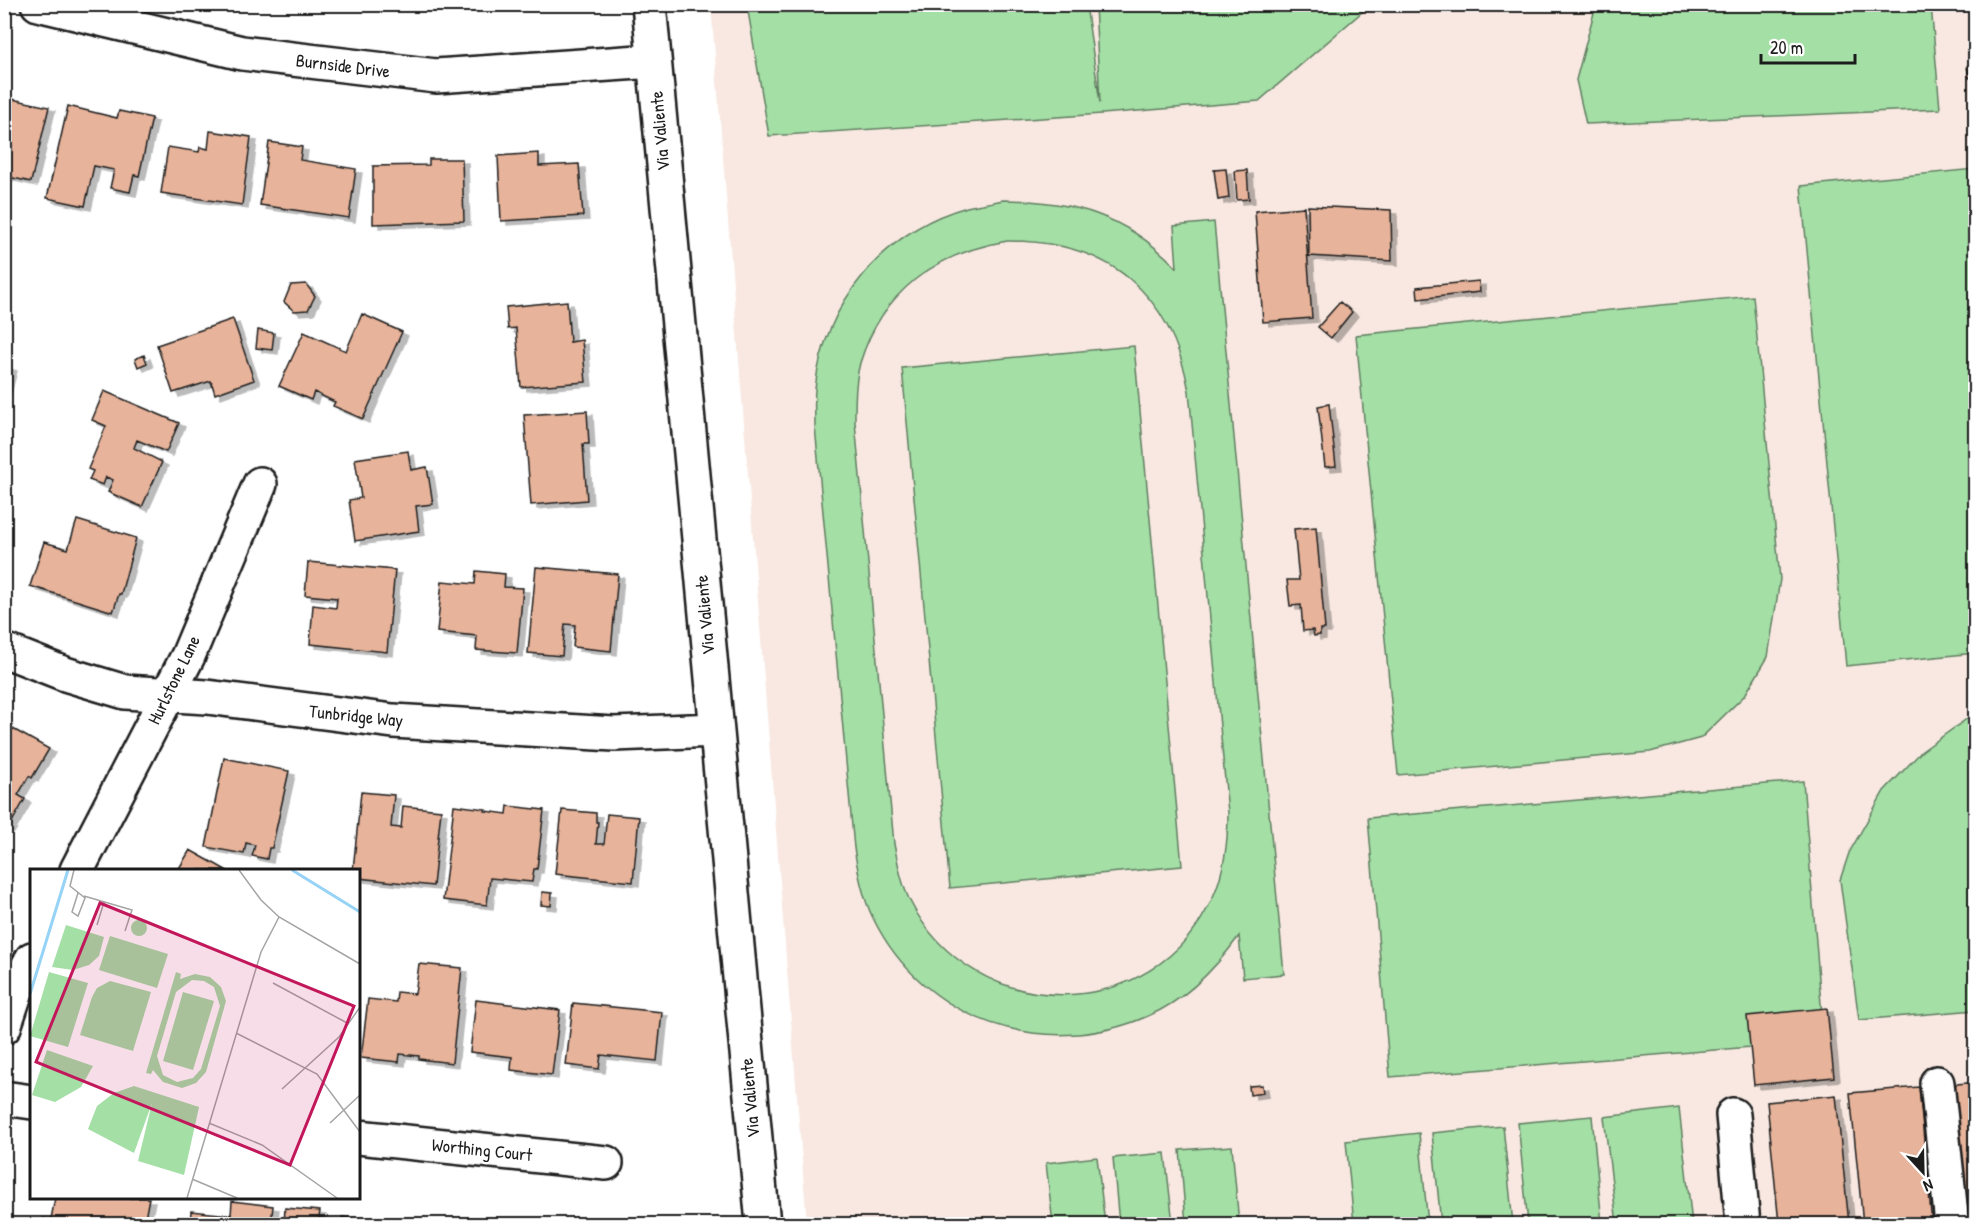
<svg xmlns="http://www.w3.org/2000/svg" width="1980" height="1229" viewBox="0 0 1980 1229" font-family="'Patrick Hand',sans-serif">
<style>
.built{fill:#f8e8e1}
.green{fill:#a4dfa6;stroke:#607e61;stroke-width:1.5;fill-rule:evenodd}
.building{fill:#e7b39a;stroke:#1c1c1c;stroke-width:1.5;filter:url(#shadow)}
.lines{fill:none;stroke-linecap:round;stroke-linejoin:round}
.minor-casing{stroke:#1c1c1c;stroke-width:38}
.minor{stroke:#fff;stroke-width:33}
.labels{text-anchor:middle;stroke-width:4.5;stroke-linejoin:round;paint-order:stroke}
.street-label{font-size:18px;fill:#1c1c1c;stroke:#fff}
.inset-river{fill:none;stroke:#96d3f7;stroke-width:3}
.inset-road{fill:none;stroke:#a4a4a4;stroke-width:1.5}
.view{fill:#c2185b;fill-opacity:0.15;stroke:#c2185b;stroke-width:3}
.inset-edge{fill:none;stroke:#1c1c1c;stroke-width:3}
</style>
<defs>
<filter id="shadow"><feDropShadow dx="6" dy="4" stdDeviation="0" flood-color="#0004"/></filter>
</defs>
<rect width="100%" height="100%" fill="#fff"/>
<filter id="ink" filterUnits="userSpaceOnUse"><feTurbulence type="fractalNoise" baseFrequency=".0167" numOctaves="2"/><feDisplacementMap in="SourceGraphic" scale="12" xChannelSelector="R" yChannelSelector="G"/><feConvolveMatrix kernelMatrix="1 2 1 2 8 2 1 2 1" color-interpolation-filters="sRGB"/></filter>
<g filter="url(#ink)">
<path class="built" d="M711,5H1975V1224H807Z"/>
<path class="green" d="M747,5H1086L1100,103L1095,5H1370L1259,101L1102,114L769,136Z
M1596,5H1931L1940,109L1586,124L1576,80Z
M1975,169V653L1846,666L1801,186Z
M1003,200C1074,201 1126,215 1177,268L1174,226L1214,222L1284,974L1243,978L1239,936C1215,969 1186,1000 1148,1016C1044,1062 923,1021 873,918C862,896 858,871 854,848L815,426C815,414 814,401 815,389C824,304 884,230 967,207C978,204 991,203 1003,200ZM1007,241C1108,240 1171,292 1189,391L1228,813C1228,842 1225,870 1213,897C1155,1027 973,1026 910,901C901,883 898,863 894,844L855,422C855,403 855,382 860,363C882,291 936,253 1007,241Z
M1753,296L1780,579L1768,657L1745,695L1701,738L1650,752L1398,775L1356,335Z
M1134,346L1182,866L950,888L902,368Z
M1975,713V1010L1859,1020L1840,880L1849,853L1884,791L1922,751Z
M1803,781L1824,1041L1390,1077L1368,818Z
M1679,1108L1692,1224H1617L1604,1117Z
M1592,1116L1602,1224H1528L1518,1123Z
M1503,1126L1513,1224H1441L1432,1133Z
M1419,1133L1428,1224H1354L1346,1141Z
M1232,1146L1239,1224H1186L1180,1150Z
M1165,1153L1173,1224H1119L1113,1158Z
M1097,1157L1105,1224H1053L1046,1163Z"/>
<path class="building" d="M1976,65V77L1969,78L1967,66Z
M12,99L49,107L31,182L4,176V120L7,121Z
M68,106L117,118L119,111L152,118L139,176L134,175L130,192L110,188L114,170L94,166L85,206L47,198Z
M210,131L251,137L242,205L161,193L168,147L199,152L200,147L208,149Z
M269,142L302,147L300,160L356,169L349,218L260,205Z
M539,153V166L579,164L583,216L501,221L498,156Z
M429,159H462L464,221L373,224V166L429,165Z
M1226,169L1229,198L1218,200L1214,170Z
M1247,170L1249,199L1237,200L1235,171Z
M1308,206L1391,210L1392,261L1309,256Z
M1304,207L1312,318L1263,322L1255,211Z
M1479,281L1480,292L1418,299L1417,287Z
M306,284L315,296L308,310L294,311L284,302L291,285Z
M567,301L570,342L582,340L586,382L521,387L516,328L508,329L506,307Z
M1340,302L1352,312L1331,338L1318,327Z
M362,314L402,332L363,419L333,406L335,402L314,392L311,400L279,386L304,332L346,351Z
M233,319L254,380L215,394L211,381L173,393L157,345Z
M258,330L274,333L272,350L256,348Z
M144,355L147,363L138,367L135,359Z
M4,365L11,367L4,393Z
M104,391L179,423L166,452L137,440L134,448L162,462L142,507L108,492L113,480L106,477L103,485L89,480L93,471L88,469L106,426L92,420Z
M1329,404L1336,466L1325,467L1318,406Z
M587,411L589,444H583L587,500L531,505L524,415Z
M408,451L411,470L427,467L433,504L416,506L419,531L355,541L349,500L361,498L355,459Z
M77,520L136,538L121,594H119L113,612L30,586L44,542L68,549Z
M1316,527L1325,629H1320V635L1314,636L1313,630L1303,631L1301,605L1290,606L1287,580H1299L1294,529Z
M308,562L395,570L387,652L310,644L313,605L336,608L337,598L305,595Z
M536,567L618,574L611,651L573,647L575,625L565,624L562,656L528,653Z
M476,571L505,574L504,587L523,588L517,653L476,650L477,636L437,632L442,581L475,584Z
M4,724L49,749L32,778L29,776L18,795L25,799L8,829L4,827Z
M224,758L289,771L272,848H269L267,859L252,856L255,845L246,843L244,854L206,847Z
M361,792L394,795L391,827L401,828L403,806L441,810L433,886L358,878V870H353Z
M454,805L486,809L485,811L507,814L508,806L544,810L537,869H534L532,882L490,878L487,905L443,900Z
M562,810L596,813V822H598L596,844H604L607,814L639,817L633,882L555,874Z
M190,850L226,870H178Z
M542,892L552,893L551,906L541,905Z
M419,964L462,968L452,1063L419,1059V1056L400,1054L399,1062L361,1058L368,999L396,1002L397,992L415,994Z
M476,1000L560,1010L552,1075L511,1070L512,1057L470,1052Z
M573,1003L662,1012L657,1061L601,1055L599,1069L566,1065Z
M1827,1008L1834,1077L1754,1085L1747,1016Z
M1976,1082V1223L1962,1224L1948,1085Z
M1262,1085L1263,1093L1250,1095L1249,1086Z
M1919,1087L1932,1224H1863L1850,1093Z
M1836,1095L1849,1224H1779L1767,1102Z
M55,1198H149L144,1224L113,1219L112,1224H42L43,1218L51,1219Z
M232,1201L273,1206L271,1224H190L191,1211L231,1215Z
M285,1208L320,1211L319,1218L341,1220L342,1217L373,1220V1224H284Z
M384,1220L418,1223L384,1224Z"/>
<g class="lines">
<g class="minor-casing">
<path id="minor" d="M38,4L242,53L436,76L654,61
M649,4L763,1224
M4,650L65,674L125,692L207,697L393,721L614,734L716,730
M77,870L188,656L260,484
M4,1027L18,985L32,959
M1937,1083L1952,1224
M4,1098L32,1102
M1733,1115L1743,1224
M358,1137L606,1163"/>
</g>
<use href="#minor" class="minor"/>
</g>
</g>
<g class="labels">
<g class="street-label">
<text transform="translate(343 66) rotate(7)" y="6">Burnside Drive</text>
<text transform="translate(660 131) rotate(-95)" y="6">Via Valiente</text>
<text transform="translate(705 615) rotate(-95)" y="6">Via Valiente</text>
<text transform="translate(174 680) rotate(-64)" y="6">Hurlstone Lane</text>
<text transform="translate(356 716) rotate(6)" y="6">Tunbridge Way</text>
<text transform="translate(750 1098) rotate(-95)" y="6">Via Valiente</text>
<text transform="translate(482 1150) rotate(6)" y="6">Worthing Court</text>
</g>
</g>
<g transform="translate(30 869)">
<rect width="330" height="330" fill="#fff"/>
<path d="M101 59a8 8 0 1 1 16 0a8 8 0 1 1-16 0ZM36,56L74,68L69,87L59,96L43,101L22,98ZM80,67L138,85L127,119L69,101ZM19,103L58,114L38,178L0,167ZM146,103L151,105L150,110L165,105L180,108L191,118L196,132L176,203L166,214L152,219L133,213L123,201L121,205L116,204ZM162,111L174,112L184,118L190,137L171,200L163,209L147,213L133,206L127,187L146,123ZM80,112L121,123L103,182L50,166L62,128L67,119ZM153,123L184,132L163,201L133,192ZM17,181L63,197L51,218L25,233L2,226ZM104,217L169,238L154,306L108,292L122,234L104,284L58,260L67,237L84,224Z" fill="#a4dfa6" fill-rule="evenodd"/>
<path class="inset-river" d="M262,1L330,43M0,125L38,1"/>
<path class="inset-road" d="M44,1L40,17L55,29L48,47L42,43L48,24M209,1L231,31L249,48L330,95M54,27L102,41L95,62M67,56L74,33M243,114L319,155M206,164L287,205L330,263M252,220L309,168L330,138M179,254L232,276L307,329M300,254L330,226M162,310L207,329M157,329L231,83L249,48"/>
<path class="view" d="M70,34L324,137L260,296L6,193Z"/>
<rect width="330" height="330" class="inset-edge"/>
</g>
<rect width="1980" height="1229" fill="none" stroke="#fff" stroke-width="24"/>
<rect x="12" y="12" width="1956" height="1205" fill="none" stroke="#1c1c1c" stroke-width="2" filter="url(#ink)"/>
<g transform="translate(1923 1172) rotate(158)" stroke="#ffffff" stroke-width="4.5" paint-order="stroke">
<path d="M0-4.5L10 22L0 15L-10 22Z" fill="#1c1c1c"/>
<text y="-9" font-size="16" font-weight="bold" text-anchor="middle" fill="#1c1c1c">N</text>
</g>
<path d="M1761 54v9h94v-9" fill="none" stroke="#1c1c1c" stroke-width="3"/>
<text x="1770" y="54" font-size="18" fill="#1c1c1c" stroke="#ffffff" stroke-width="4.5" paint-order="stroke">20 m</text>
</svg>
